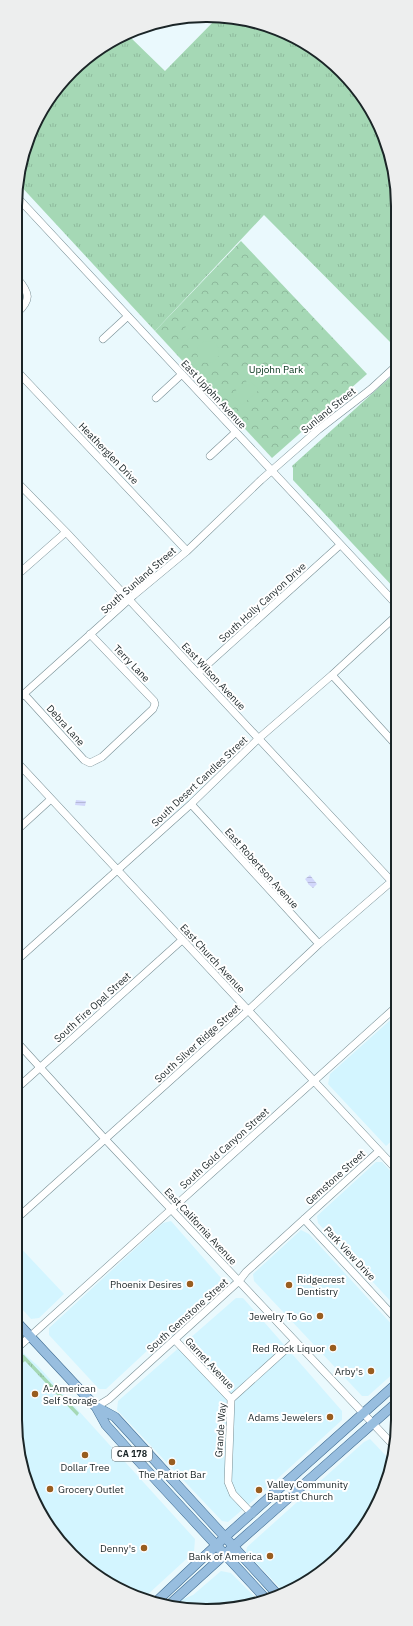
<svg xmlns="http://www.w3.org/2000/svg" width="413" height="1626" viewBox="0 0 413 1626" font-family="'IBM Plex Sans',sans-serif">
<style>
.built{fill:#d3f5ff}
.grass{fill:url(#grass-tufts)}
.park{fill:url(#park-crowns)}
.garden{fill:#a5d8b5}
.water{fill:url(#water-rules)}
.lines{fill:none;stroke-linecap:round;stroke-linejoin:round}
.minor-casing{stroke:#788f95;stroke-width:8}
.major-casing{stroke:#406c91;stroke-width:10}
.minor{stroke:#fff;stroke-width:7}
.major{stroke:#98bedf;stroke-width:9}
.poi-dot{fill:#995d1f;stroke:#fff;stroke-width:1.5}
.labels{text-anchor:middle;stroke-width:4;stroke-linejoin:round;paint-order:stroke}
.shield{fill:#fff;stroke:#5f6668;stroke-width:1}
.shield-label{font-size:9px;font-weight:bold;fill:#1b2527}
.park-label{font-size:10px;fill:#04331a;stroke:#fff}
.street-label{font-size:10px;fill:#1b2527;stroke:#fff}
.poi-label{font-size:10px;fill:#1b2527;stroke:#fff;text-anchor:end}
.rim{fill:none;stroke:#1b2527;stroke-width:2}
</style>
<defs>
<pattern id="grass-tufts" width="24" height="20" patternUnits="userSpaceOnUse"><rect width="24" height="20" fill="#a5d8b5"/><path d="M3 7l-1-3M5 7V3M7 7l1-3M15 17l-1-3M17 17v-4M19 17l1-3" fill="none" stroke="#8db99c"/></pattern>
<pattern id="park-crowns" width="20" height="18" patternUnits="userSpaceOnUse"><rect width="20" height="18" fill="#a5d8b5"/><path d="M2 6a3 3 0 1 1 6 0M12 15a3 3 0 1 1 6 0" fill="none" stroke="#8db99c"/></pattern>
<pattern id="water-rules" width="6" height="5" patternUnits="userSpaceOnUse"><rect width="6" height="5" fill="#d2d7fb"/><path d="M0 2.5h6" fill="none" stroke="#b4b8d7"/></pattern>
</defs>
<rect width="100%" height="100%" fill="#eaf9fd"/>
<path class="built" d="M396,1015V1137L386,1146L328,1084L330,1074Z
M376,1162H382L396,1177V1307L318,1223L317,1216Z
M171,1221L221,1278L220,1283L106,1389H99L49,1335V1328L163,1223Z
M301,1230L309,1234L396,1329V1371L368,1396H362L254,1281L253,1274Z
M15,1242L64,1294L39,1318L31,1319L15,1301Z
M236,1298H243L342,1411V1420L264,1491L228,1522L222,1521L117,1410L118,1401Z
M21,1351L38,1366L195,1539L194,1552L145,1597L122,1591L63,1546L29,1493L15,1419V1358Z
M396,1414V1431L390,1424V1421Z
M370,1439L391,1461L372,1515L323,1571L283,1591L246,1552L247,1547L364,1442Z
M221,1571L231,1573L260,1602L256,1604L194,1611L176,1606L183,1599L193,1595Z"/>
<path class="grass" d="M232,17L291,35L342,71L378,122L396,182V346L395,347L264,215L155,331L17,182L41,111L90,54L129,36L165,71L217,18Z
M396,372V590L293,480V468L292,466Z
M21,1354L24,1355L79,1413L77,1416L25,1361L15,1370V1357Z"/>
<path class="park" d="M241,241L367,374L272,458L155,331Z"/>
<path class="garden" d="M188,325L196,332L184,343L177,335Z
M197 352a11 11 0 1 1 22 0a11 11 0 1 1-22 0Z
M249,379L259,390L242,405L232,394Z"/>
<path class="water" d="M76,800L86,801L85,806L75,805Z
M310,875L317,884L313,888L308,884V883L305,879Z"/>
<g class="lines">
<g class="minor-casing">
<path id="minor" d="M17,197L396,604
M16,314C32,300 30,293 17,278
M103,339L128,316
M16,370L187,551
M156,398L182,374
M210,456L236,432
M16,481L66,532L396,886
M16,576L66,532
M198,673L340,545
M332,675L396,745
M24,694L84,760L90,763L102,757L153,709L155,704L154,701L90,634
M16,701L134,595L187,551L261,480L318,430L371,389L396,366
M16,761L396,1169
M191,804L319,944
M16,831L51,799
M16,961L191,804L258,739L332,675L396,616
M16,1041L105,1139L395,1447
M15,1090L182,940
M304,1219L396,1319
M15,1220L241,1017L319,944L392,881
M175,1340L231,1399
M15,1350L396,1007
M96,1407L109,1399L239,1281L246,1272L379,1151
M252,1514L233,1494L228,1482L231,1399L295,1341"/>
</g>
<g class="major-casing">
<path id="major" d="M15,1320L96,1407L106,1425L132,1454L266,1599
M97,1407L115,1417L277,1594
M157,1601L225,1537L396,1384
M170,1604L234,1546L396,1403"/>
</g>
<use href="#minor" class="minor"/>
<use href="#major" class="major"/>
</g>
<g class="poi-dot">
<circle cx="190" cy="1284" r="4"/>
<circle cx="289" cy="1285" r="4"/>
<circle cx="320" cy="1316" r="4"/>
<circle cx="333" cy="1348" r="4"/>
<circle cx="371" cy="1371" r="4"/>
<circle cx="35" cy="1394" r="4"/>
<circle cx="330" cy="1417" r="4"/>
<circle cx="85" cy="1455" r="4"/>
<circle cx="172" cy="1462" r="4"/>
<circle cx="50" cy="1489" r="4"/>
<circle cx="259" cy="1490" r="4"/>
<circle cx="144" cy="1548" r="4"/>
<circle cx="270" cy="1556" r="4"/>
</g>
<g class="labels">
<rect class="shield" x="112" y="1447" width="40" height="14" rx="3"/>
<g class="shield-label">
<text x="132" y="1457">CA 178</text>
</g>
<g class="park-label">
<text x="276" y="373">Upjohn Park</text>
</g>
<g class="street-label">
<text transform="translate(214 394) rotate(47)" y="4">East Upjohn Avenue</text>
<text transform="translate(328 410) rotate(-39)" y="4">Sunland Street</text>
<text transform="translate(109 453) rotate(46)" y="4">Heatherglen Drive</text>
<text transform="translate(138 580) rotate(-41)" y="4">South Sunland Street</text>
<text transform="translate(262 602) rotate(-42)" y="4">South Holly Canyon Drive</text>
<text transform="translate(132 663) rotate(46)" y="4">Terry Lane</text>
<text transform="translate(214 676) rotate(47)" y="4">East Wilson Avenue</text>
<text transform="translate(66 725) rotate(48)" y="4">Debra Lane</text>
<text transform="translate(199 781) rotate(-43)" y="4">South Desert Candles Street</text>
<text transform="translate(262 868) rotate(48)" y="4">East Robertson Avenue</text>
<text transform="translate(213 958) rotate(47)" y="4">East Church Avenue</text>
<text transform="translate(92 1007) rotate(-42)" y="4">South Fire Opal Street</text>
<text transform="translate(197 1043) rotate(-42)" y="4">South Silver Ridge Street</text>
<text transform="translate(224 1148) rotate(-42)" y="4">South Gold Canyon Street</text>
<text transform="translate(335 1177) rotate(-42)" y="4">Gemstone Street</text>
<text transform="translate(201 1226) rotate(47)" y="4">East California Avenue</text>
<text transform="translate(350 1253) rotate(47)" y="4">Park View Drive</text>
<text transform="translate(187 1315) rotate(-42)" y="4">South Gemstone Street</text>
<text transform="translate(210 1363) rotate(47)" y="4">Garnet Avenue</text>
<text transform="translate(220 1430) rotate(-86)" y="4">Grande Way</text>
</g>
<g class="poi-label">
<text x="297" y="1283" text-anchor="start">Ridgecrest<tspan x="297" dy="12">Dentistry</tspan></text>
<text x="182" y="1288">Phoenix Desires</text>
<text x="312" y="1320">Jewelry To Go</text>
<text x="325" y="1352">Red Rock Liquor</text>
<text x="363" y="1375">Arby's</text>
<text x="43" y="1392" text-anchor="start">A-American<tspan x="43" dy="12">Self Storage</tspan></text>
<text x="322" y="1421">Adams Jewelers</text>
<text x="85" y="1471" text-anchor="middle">Dollar Tree</text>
<text x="172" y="1478" text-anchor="middle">The Patriot Bar</text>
<text x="267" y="1488" text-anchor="start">Valley Community<tspan x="267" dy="12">Baptist Church</tspan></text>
<text x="58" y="1493" text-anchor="start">Grocery Outlet</text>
<text x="136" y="1552">Denny's</text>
<text x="262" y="1560">Bank of America</text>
</g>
</g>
<path d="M0 0H413V1626H0ZM206 22H207A184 184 0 0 1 391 206V1420A184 184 0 0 1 207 1604H206A184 184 0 0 1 22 1420V206A184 184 0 0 1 206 22Z" fill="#edeeee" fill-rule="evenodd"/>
<path class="rim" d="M206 22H207A184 184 0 0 1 391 206V1420A184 184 0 0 1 207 1604H206A184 184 0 0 1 22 1420V206A184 184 0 0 1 206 22Z"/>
</svg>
